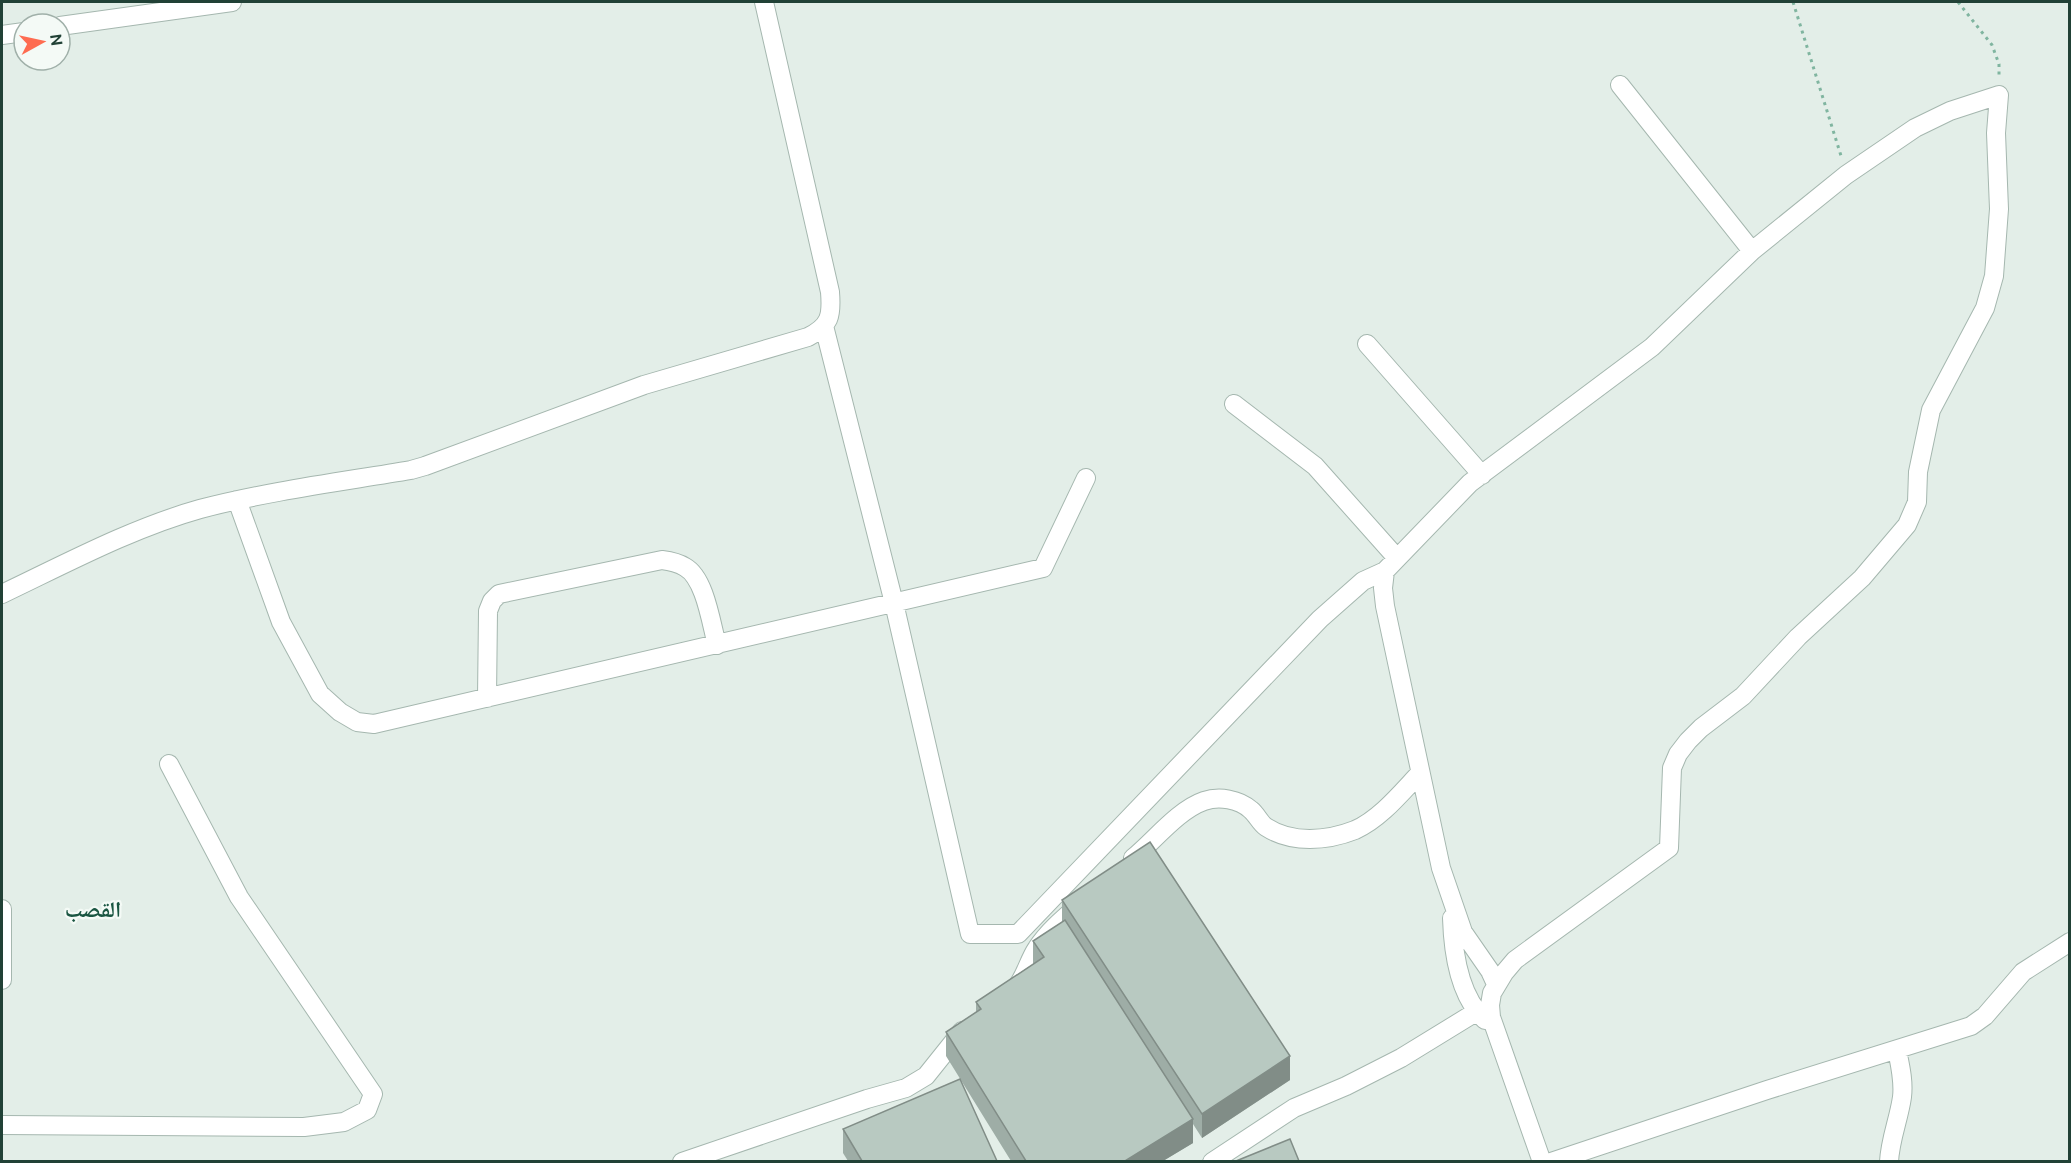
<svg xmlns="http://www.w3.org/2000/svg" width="2071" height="1163" viewBox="0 0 2071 1163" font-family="Ubuntu,'Noto Naskh Arabic',sans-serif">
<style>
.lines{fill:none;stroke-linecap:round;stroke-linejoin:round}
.street-casing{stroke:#a5b7af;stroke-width:20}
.path{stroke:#80b5a0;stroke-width:3;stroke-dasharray:3 4.5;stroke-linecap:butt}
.street{stroke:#fff;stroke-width:18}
.wall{fill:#9eada6}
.shaded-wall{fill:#818d87}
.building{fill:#b8c9c1;stroke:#818d87;stroke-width:1.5}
.labels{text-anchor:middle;stroke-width:4.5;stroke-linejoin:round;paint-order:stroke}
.district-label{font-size:22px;font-weight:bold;fill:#1a5642;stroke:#f4faf6}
</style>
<rect width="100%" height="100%" fill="#e3eee8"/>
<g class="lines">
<g class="street-casing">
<path id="street" d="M60,26L232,2
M2,35L24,32
M1620,85L1752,251
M824,326L894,603L970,934H1018L1320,619L1363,581L1385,571
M1367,344L1482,475
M1234,404L1315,466L1396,557
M237,500L281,622L320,694L340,712L357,722L374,724L1043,568L1086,478
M2,594C65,564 132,528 200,509C269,491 340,482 411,470L425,466L644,385L808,337C830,326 832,316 830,292L764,2
M487,698L488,611L492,601L499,594L662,560C670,561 677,562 685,567C705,578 711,623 717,645
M1133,858C1154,841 1178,810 1204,801C1219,796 1239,799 1251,810C1257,815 1260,823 1266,827C1292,844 1327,841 1355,830C1380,819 1401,793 1420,773
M2,909V980
M1452,918C1453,952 1459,996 1485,1020
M1496,984L1490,971L1463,932L1441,868L1385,606L1383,588L1385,571L1470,483L1652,347L1752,251L1846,175L1915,128L1950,111L1999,95L1996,133L1999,209L1994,276L1985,308L1931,410L1918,472L1917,502L1907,525L1862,578L1798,637L1743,696L1701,728L1688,741L1678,754L1672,768L1669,848L1515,960L1504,973L1492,993L1490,1005L1491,1017L1542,1162
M1014,990C1025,979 1028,961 1037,948C1048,931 1065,917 1080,904
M2,1125L304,1127L344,1122L367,1110L373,1094L239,897L169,764
M682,1162L867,1099L906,1088L926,1076L962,1031
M1212,1162L1294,1108L1346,1086L1401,1058L1476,1012
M1551,1162L1767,1090L1971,1026L1985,1016L2023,972L2070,942
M1889,1162C1890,1139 1899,1119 1902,1097C1904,1081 1900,1065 1897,1050"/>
</g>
<path class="path" d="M1793,2L1842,159
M1958,2L1992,45L1999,64V79"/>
<use href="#street" class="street"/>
</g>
<path class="wall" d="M1062,900L1290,1080L1202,1138L1193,1124V1143L1163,1161H1011L946,1056V1032L976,1012V1002L1033,964V941L1062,922Z
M843,1129L997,1161H848L843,1153Z"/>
<path class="shaded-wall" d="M1290,1056V1080L1202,1138V1114Z
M1193,1119V1143L1163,1161H1125Z"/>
<path class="building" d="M1150,842L1290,1056L1202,1114L1062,900Z
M1065,920L1193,1119L1125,1161H1026L946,1032L981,1009L976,1002L1044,957L1033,941Z
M960,1079L997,1161H862L843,1129Z
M1290,1139L1299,1161H1236Z"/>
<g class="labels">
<g class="district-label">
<text x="93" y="917">القصب</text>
</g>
</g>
<rect width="2071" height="1163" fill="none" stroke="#214136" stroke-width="6"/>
<g transform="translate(42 42) rotate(82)"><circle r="28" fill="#f4faf6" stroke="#a0b0a9" stroke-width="1.5"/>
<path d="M0-4.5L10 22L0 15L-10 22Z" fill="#fe6c51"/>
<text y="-9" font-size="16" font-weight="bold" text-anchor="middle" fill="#214136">N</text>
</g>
</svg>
